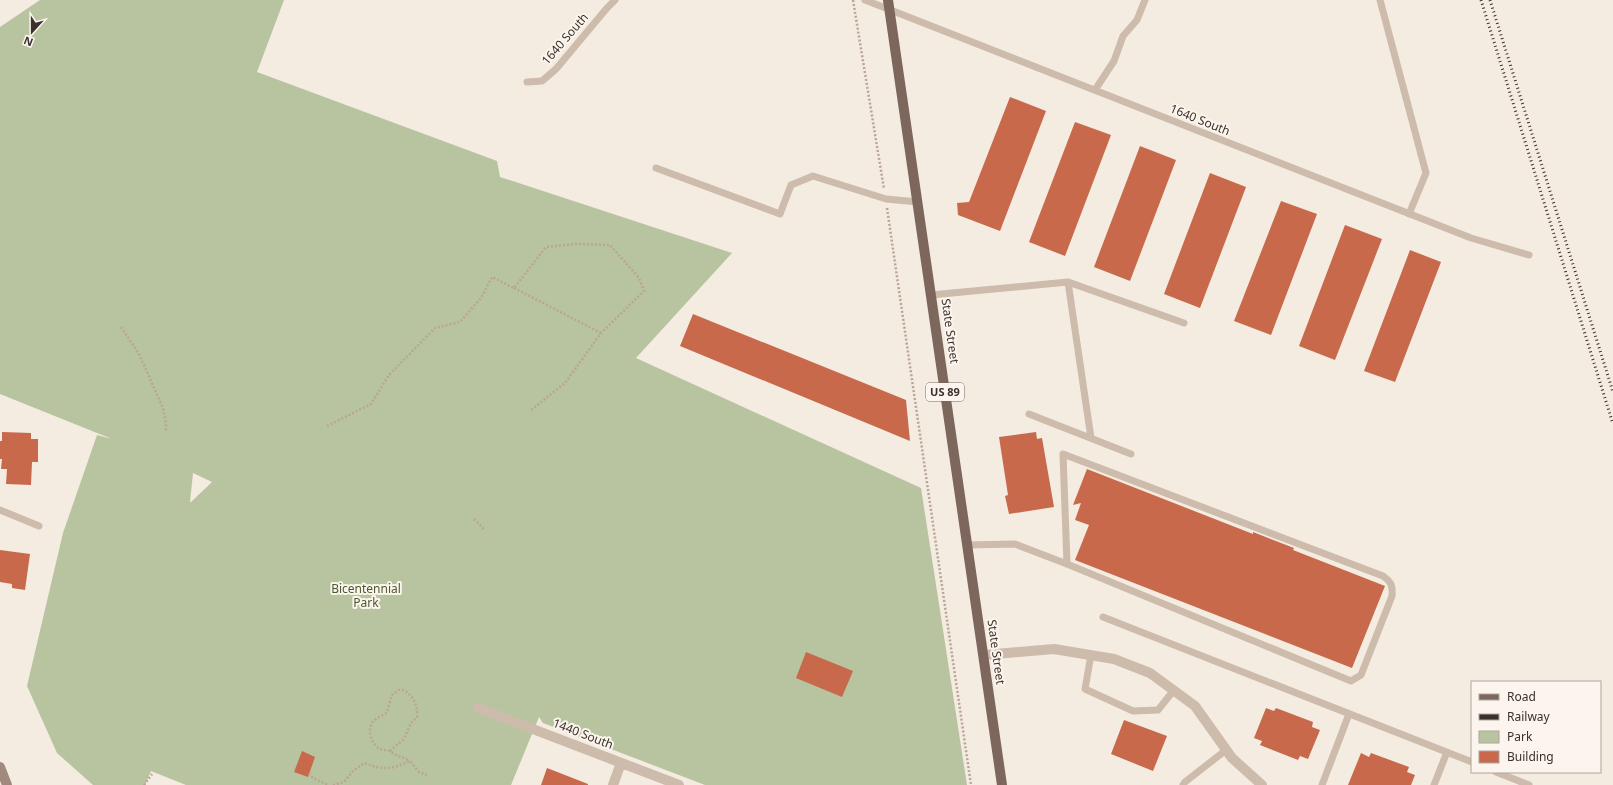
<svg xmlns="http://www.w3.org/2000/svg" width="1613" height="785" viewBox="0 0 1613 785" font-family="'Noto Sans',sans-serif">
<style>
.green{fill:#b8c4a0;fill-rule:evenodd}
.building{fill:#c8694b}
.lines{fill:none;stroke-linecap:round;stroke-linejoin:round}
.path{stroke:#b9a596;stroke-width:2.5;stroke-dasharray:2 2;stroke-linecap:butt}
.lane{stroke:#cdbbac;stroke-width:7}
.street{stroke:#cdbbac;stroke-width:10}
.secondary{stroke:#a18a7d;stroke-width:10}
.primary{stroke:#7d675c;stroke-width:10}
.rail{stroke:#3b302b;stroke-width:3;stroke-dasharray:1 3;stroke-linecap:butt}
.labels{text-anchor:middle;stroke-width:4;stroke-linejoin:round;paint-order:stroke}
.shield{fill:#fbf5ee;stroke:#756b66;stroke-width:1}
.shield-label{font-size:11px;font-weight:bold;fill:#3b302b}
.street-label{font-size:12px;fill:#3b302b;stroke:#fbf5ee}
.park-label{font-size:12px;fill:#4a5a2e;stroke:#fbf5ee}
</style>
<rect width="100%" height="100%" fill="#f4ebe1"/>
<path class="green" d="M40,0H284L257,72L497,161L500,177L732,253L636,358L921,488L967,785H705L543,723L539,717L511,785H186L151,771L145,785H93L57,753L27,686L63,533L97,435L112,439L0,394V27ZM193,473L212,482L191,502H190Z"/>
<path class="building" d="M1010,97L1046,111L1000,231L958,215L957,203L969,202Z
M1075,122L1111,135L1065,256L1029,242Z
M1140,146L1176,160L1130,281L1094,267Z
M1210,173L1246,187L1200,308L1164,294Z
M1281,201L1317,214L1271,335L1234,321Z
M1345,225L1382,239L1335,360L1299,346Z
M1410,250L1441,262L1395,382L1364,371Z
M693,314L906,400L910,441L680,346Z
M2,432L31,433V439H38V462H32L31,485L6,484L7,469H1L2,459H0V441H2Z
M1036,432L1037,439L1042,438L1054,507L1009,514L1005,496L1008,495L999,437Z
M1087,469L1253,534V532L1294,548L1293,550L1385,586L1352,668L1075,560L1089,525L1075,520L1081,503L1073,505Z
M0,550L30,554L25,590L12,588V584L0,582Z
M806,652L853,671L842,697L796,678Z
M1266,708L1274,711L1276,708L1313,722L1312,727L1320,730L1308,759L1300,756L1298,760L1260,745L1262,741L1254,738Z
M1124,720L1167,736L1153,771L1111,754Z
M302,751L315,757L308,777L294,772Z
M1361,753L1369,757L1371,753L1409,767L1407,772L1415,775L1411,785H1348Z
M547,768L588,784V785H541Z"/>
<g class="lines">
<path class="path" d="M853,0L884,189
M887,208L971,785
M514,288L601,333
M121,327L139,354L163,408L166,423V431
M327,426L371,404L389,375L435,328L460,322L481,298L492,277L514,288L546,247L576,244L610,245L639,278L644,291L601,333L565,383L531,410
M474,519L485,530
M390,751C387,750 383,750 380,749C372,745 367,731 372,723C375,718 383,716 387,712L392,695L399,690H404C414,697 418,705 417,717L411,723L404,739L390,751C396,756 403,757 410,761
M309,773L313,778L328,785
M144,785L152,774
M333,785L344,782L353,771L364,763C384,770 391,770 410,761L419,772L429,776"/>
<path class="lane" d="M865,0L1471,238L1529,255
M1380,0L1426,173L1409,214
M527,82L542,81L556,69L607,8L615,0
M1095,90L1114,61L1123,36L1137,20L1145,0
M656,168L780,214L791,185L813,176L886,199L918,202
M931,295L1068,282
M1029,414L1131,454
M1091,438L1068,282L1184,323
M0,510L39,526
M967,545L1015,544L1067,564L1351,681L1361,675L1392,596C1393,585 1391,582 1383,576L1063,454L1067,564
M1103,617L1472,762
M1091,655L1085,689L1133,711L1158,710L1174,690
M1496,772L1529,785
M1183,785L1185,782L1226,750
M1322,785L1349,714
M1434,785L1447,752"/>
<path class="street" d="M984,655L1054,649L1114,659L1150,673L1195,706L1232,758L1262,785
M478,708L679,785
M613,785L621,763"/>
<path class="secondary" d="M0,767L7,785"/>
<path class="primary" d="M888,0L1002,785"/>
<path class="rail" d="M1481,0L1613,424
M1490,0L1613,392"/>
</g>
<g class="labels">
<rect class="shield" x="926" y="383" width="38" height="18" rx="3"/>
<g class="shield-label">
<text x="945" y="396">US 89</text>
</g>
<g class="street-label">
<text transform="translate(565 39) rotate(-49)" y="4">1640 South</text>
<text transform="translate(1200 120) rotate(22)" y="4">1640 South</text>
<text transform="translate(950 331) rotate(82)" y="4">State Street</text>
<text transform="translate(996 652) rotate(82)" y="4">State Street</text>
<text transform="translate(583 734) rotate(21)" y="4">1440 South</text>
</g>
<g class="park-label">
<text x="366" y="593">Bicentennial<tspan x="366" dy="14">Park</tspan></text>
</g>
</g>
<rect x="1471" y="681" width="130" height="92" fill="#fbf5ee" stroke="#aea6a0"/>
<rect x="1479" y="694" width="20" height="6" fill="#7d675c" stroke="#aea6a0"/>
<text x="1507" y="701" font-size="12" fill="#3b302b">Road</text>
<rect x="1479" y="714" width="20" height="6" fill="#3b302b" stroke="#aea6a0"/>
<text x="1507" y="721" font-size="12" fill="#3b302b">Railway</text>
<rect x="1479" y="731" width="20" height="12" fill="#b8c4a0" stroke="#aea6a0"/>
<text x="1507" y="741" font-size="12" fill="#3b302b">Park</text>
<rect x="1479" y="751" width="20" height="12" fill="#c8694b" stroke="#aea6a0"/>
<text x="1507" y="761" font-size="12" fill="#3b302b">Building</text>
<g transform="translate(32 32) rotate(201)" stroke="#fbf5ee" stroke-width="3" paint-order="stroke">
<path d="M0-3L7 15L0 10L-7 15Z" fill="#3b302b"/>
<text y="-6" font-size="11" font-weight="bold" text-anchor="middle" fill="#3b302b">N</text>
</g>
</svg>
